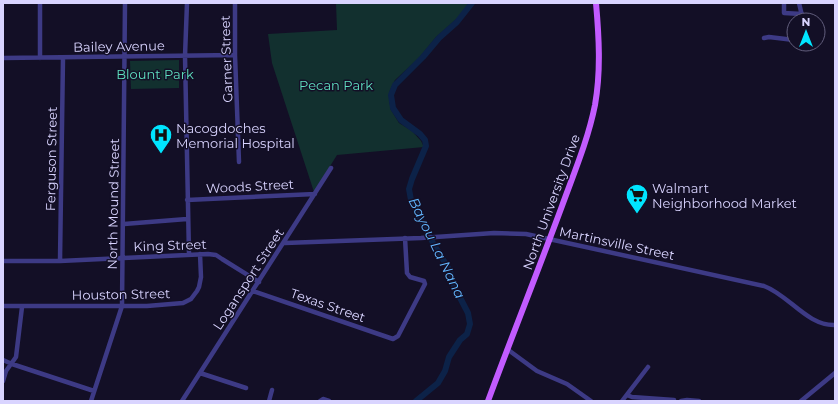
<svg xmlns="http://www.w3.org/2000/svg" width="838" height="404" viewBox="0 0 838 404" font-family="Montserrat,sans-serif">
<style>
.green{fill:#12302f}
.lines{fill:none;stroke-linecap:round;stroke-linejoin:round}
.river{stroke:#0c2248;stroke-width:6}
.minor{stroke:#3d3a85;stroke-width:4.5}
.major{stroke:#c25bff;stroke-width:6}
.labels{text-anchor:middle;stroke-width:3;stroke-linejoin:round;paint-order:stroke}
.street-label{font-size:13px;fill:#d9d4ff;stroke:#130f26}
.park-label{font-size:13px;fill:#5fe0c0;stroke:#130f26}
.poi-label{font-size:13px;fill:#d9d4ff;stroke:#130f26;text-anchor:start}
.water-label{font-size:14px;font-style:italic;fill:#62b6ff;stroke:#130f26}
</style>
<rect width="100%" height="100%" fill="#130f26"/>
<path class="green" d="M336,3H468L462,14L436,37L418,59L395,80L390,90L389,100L391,110L399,123L412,131L421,141L424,147L337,155L314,192L272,63L268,34L337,30Z
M179,60V88L131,89L130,61Z"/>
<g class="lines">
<path class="river" d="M416,401L438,383L445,371L449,357L460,340L467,334L470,324L468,313L454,286L450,271L433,243L411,200L409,189L412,179L426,146L425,140L420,134L401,120L393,108L391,95L395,85L423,57L439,38L457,22L472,3"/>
<path class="minor" d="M187,3L185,56L189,255
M235,3V55L239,162
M784,3V13L802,14
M799,3L803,20
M764,38L769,37L794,40
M3,58L235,55
M40,58V3
M187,200L315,194
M124,224L187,219
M285,243L421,238L494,233L526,234L764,286C789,295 807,326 835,325
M3,261H60L208,254L216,255L222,259L259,282
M60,261L63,58
M253,291L393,339L398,336L425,284L424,281L410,277L407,273L405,238
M3,306H147L183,303L191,299L197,291L199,287L201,277L200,254
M507,349L537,371L567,384L591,401
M3,360L12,364L94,391
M200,373L246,388
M3,381L6,371L16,357L22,307
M627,395L632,397L674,400
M91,401L122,306L125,3
M182,401L331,168
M269,401L272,390
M320,401L323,399L329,401
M622,401L648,367
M681,401L687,400L699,401
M801,401L835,373"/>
<path class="major" d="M488,401C512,336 538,271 562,206C574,173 588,140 595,105C601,71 599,37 596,3"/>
</g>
<defs>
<g id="hospital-pin" transform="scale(1.15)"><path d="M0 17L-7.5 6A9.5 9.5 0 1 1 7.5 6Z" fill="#00e5ff" stroke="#130f26"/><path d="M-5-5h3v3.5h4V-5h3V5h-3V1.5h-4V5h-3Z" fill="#111"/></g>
<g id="supermarket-pin" transform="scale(1.15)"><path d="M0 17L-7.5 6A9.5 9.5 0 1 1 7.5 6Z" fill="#00e5ff" stroke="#130f26"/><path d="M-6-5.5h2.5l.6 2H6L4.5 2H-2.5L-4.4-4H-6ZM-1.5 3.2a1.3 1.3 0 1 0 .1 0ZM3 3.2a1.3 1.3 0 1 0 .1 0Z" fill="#111"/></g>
</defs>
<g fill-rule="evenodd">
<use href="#hospital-pin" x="161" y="135"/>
<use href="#supermarket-pin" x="637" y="195"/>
</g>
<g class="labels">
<g class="street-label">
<text transform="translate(119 46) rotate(-1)" y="5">Bailey Avenue</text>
<text transform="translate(226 59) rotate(-92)" y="5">Garner Street</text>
<text transform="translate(51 159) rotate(-89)" y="5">Ferguson Street</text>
<text transform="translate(250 186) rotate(-3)" y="5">Woods Street</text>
<text transform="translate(551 202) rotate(-70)" y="5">North University Drive</text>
<text transform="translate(113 204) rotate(-89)" y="5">North Mound Street</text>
<text transform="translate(617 243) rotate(12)" y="5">Martinsville Street</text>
<text transform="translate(170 245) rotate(-2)" y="5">King Street</text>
<text transform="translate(248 279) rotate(-57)" y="5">Logansport Street</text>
<text transform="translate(121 294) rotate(-1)" y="5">Houston Street</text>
<text transform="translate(328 305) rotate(19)" y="5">Texas Street</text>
</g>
<g class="park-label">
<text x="155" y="79">Blount Park</text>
<text x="336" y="90">Pecan Park</text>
</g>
<g class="poi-label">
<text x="176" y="133">Nacogdoches<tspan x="176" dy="15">Memorial Hospital</tspan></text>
<text x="652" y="193">Walmart<tspan x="652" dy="15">Neighborhood Market</tspan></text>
</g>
<g class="water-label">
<text transform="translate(437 248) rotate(64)" y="5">Bayou La Nana</text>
</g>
</g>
<rect width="838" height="404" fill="none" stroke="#d9d4ff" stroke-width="8"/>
<g transform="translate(806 32)"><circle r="19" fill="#130f26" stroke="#625e7d"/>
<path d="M0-3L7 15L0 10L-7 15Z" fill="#00e5ff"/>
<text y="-6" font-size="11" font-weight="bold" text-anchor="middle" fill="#d9d4ff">N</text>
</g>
</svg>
